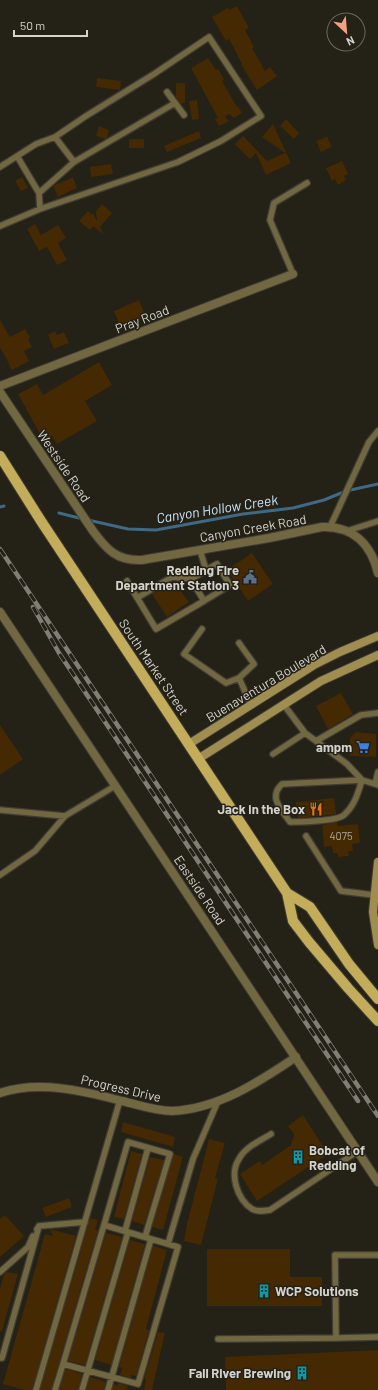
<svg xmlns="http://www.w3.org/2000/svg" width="378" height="1390" viewBox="0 0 378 1390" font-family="Barlow,sans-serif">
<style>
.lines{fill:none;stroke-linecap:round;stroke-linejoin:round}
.stream{stroke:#3f6984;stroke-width:3}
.building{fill:#442902}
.service-casing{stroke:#403d34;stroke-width:8}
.minor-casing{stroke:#403d34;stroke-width:10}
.tertiary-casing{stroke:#403d34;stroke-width:10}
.secondary-casing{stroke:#403d34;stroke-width:10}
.primary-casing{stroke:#403d34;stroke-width:12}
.service{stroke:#716741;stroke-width:5.5}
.minor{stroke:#716741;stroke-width:8}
.tertiary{stroke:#716741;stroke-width:8}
.secondary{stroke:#9f8e50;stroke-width:8}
.primary{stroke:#c3ad5b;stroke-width:10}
.rail-casing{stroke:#807e76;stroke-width:4.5}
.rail{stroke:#242117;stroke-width:3;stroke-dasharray:9;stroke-linecap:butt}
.labels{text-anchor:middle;stroke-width:3;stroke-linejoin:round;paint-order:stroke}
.number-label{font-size:11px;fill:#b0a89a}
.street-label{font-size:13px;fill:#d4d2cc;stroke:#242117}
.poi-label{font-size:13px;font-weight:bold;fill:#d4d2cc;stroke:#242117;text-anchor:end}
.water-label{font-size:14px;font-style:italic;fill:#cae4f7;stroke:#242117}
</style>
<rect width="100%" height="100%" fill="#242117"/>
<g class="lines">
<path class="stream" d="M0,507L4,506
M59,513L83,519
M88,520L128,529L156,530L243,514L293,508L324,500L346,491L378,484"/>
</g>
<path class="building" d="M237,6L249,28L245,30L254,47L252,48L265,71L270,67L277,76L257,90L241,64H242L229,39L226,41L212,17L228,8L230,10Z
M208,58L216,70L218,69L224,79L222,81L237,107L238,106L242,113L234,118L229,114L225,117L229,121L219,126L215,119L218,118L191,68Z
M97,78L121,81L120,90L96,87Z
M176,83H185V103H180L176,97Z
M197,100L199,119L192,120L189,101Z
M286,119L299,133L294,139L280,126Z
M273,124L291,163L266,175L256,153L250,159L235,144L243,136L267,161L285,153L262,137Z
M99,126L109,130L107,138L105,139L96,136Z
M199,131L201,138L167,152L164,146Z
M327,137L332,147L321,152L316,141Z
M129,139H144V148H129Z
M342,161L348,174L344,176L346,180L338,185L335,179L332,181L326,168Z
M111,164L113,174L91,177L90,167Z
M22,177L28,188L21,191L15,181Z
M73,177L77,188L58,197L53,186Z
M102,204L112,213L100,227L104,235L93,226L90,230L79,221L88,211L92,215L93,213L97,221L96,211Z
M35,224L41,235L58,225L66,238L58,243L67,260L57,265L47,247L39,251L27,229Z
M139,300L146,317L121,328L114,311Z
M0,320L10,337L25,329L30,337L28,339L32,347L24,351L29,361L12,370L0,347Z
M55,331L57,335L64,332L69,343L54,349L48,335Z
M99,362L112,385L85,401L97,421L57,444L52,436L44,441L18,394L37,384L43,395Z
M252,553L273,584L248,601L227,570Z
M173,581L174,582L189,602L167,617L152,594Z
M341,693L353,714L328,729L316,706Z
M0,725L23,759L0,775Z
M356,732L376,734V757L350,756V738Z
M334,798L336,814L298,818L296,802Z
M337,822V826L358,824L360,843L352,844L353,851H348L349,856L338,857L337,853H333L332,846L324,847L322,825Z
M303,1115L328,1154L257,1201L240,1174L260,1161L262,1165L291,1145L294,1134L288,1126Z
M123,1122L175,1137L173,1147L121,1132Z
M209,1139L225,1143L215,1178L218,1179L201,1245L184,1241L187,1224Z
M131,1151L142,1154L124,1219L114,1217Z
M174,1154L183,1157L163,1230L152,1227Z
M150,1157L164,1160L144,1225L132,1221Z
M69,1198L72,1207L46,1217L42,1208Z
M5,1215L24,1236L0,1257V1219Z
M90,1218L98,1220L95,1230H98L51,1390H40Z
M50,1229L76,1236L32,1390H24L3,1384L45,1234L53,1236Z
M106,1233L122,1237L85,1365L68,1361Z
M130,1240L145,1244L111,1365L95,1360Z
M153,1246L167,1250L146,1329L149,1330L136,1376L131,1375V1378L120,1375L122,1368L119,1367Z
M207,1249H290V1277H322V1306H207Z
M7,1272L18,1274L2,1331H0V1289L4,1274Z
M158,1332L165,1333L152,1390H144L146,1379H144Z
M378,1350V1390H226L225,1357Z
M66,1369L82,1374L78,1390H59Z
M90,1377L106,1382L104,1390H86Z
M118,1383L128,1386L127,1390H112L114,1384L117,1385Z"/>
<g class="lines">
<g class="service-casing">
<path id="service" d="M167,92L184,115
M55,137L74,162L175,103
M17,156L39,193
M0,167L36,144L55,137L86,116L154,74L209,37L261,116L221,141L178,162L40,209L0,226
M40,209L39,193L74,162
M293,274L270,220L274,203L307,183
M330,527L369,442L378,431
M347,531L378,521
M200,550L206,570
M217,564L230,585L204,601L191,579Z
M127,581L156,629L204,601
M137,598L172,577L191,579
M202,629L184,654L226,683L239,678L251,705
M239,678L254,664L239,643
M284,705L305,733L316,741
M378,713L361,715L316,741L347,764L362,780C358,793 355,805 344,815C338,821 300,822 290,822C281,809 268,797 282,784L362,780L378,785
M273,754L305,733
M375,784L378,772
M0,810L65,816
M306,836L341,891L374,895
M0,875L35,851L65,816L115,786
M271,1134C260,1141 245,1147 239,1159C229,1174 237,1199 252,1209C258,1212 264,1211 270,1210L358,1151
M104,1225L63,1364L138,1384L178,1247L168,1244
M37,1229L39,1226L85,1222
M125,1231L148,1148
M145,1237L170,1154L128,1142L104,1225L168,1244L193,1159L218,1101
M378,1255H335L336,1338L378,1337
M0,1272L28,1247L33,1236
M218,1339L336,1338
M0,1358H2L39,1226
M36,1390L120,1100
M55,1390L63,1364
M82,1390L128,1232
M108,1390L151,1239"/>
</g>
<g class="minor-casing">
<path id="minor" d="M0,386L293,274
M0,1093C39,1080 84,1091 122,1101C139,1105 155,1111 172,1111C218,1109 259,1082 296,1057"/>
</g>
<g class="tertiary-casing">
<path id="tertiary" d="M0,392L93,531C107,550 117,561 142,560L269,538L322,527C353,526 371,544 378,573
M0,612L378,1182"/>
</g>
<g class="secondary-casing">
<path id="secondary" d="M189,744L314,665L340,652L378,636
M198,759L321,681L378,655
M378,862L373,912L378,945"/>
</g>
<g class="primary-casing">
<path id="primary" d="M0,456L41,521L287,893L293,921L309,942L348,988L378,1021
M287,893L310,907L349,964L378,999"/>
</g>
<use href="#service" class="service"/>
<use href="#minor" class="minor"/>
<use href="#tertiary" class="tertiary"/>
<use href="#secondary" class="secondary"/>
<use href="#primary" class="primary"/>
<g class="rail-casing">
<path id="rail" d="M0,549L378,1116
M33,607L59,653L358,1101"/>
</g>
<use href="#rail" class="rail"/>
</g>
<defs>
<g id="civic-bare" transform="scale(1.08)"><path d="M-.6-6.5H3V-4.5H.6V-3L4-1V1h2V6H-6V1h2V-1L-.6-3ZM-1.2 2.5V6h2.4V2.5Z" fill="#5c6f8a" stroke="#242117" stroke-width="2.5" paint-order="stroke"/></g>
<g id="supermarket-bare" transform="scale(1.08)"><path d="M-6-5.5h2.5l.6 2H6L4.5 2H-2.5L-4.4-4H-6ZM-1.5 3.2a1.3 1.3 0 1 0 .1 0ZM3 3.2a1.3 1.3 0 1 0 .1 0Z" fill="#3f7fe0" stroke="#242117" stroke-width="2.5" paint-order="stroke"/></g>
<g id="restaurant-bare" transform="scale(1.08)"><path d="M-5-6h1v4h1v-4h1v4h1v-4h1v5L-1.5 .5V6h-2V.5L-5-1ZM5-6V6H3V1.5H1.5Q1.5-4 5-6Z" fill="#e8710a" stroke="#242117" stroke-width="2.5" paint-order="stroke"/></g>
<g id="building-bare" transform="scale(1.08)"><path d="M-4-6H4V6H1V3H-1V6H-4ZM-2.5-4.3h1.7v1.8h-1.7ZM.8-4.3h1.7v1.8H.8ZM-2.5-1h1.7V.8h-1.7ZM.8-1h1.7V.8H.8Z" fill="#0f9aa8" stroke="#242117" stroke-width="2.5" paint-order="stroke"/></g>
</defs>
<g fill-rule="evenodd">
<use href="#civic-bare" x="250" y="577"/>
<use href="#supermarket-bare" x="363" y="747"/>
<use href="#restaurant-bare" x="316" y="809"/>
<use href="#building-bare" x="298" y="1157"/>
<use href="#building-bare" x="264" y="1291"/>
<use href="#building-bare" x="302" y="1373"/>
</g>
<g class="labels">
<g class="number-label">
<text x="341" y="840">4075</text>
</g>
<g class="street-label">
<text transform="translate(142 319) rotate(-21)" y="5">Pray Road</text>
<text transform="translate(64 466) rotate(56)" y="5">Westside Road</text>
<text transform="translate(253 528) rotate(-10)" y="5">Canyon Creek Road</text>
<text transform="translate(154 667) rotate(56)" y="5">South Market Street</text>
<text transform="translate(266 683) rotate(-31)" y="5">Buenaventura Boulevard</text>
<text transform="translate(200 890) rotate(56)" y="5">Eastside Road</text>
<text transform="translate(121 1088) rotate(13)" y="5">Progress Drive</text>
</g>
<g class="poi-label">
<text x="239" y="575">Redding Fire<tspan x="239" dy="15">Department Station 3</tspan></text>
<text x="352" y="752">ampm</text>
<text x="305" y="814">Jack in the Box</text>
<text x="309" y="1155" text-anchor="start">Bobcat of<tspan x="309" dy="15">Redding</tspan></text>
<text x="275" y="1296" text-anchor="start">WCP Solutions</text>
<text x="291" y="1378">Fall River Brewing</text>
</g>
<g class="water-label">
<text transform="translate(217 509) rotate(-9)" y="5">Canyon Hollow Creek</text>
</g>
</g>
<g transform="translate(346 32) rotate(154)"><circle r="19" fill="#242117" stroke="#6a685f"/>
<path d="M0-3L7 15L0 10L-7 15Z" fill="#f2a07f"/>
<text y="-6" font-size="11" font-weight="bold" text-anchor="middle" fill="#d4d2cc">N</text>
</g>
<path d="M14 30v6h73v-6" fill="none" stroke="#d4d2cc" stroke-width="2"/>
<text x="20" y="30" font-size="12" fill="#d4d2cc" stroke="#242117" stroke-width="3" paint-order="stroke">50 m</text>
</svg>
